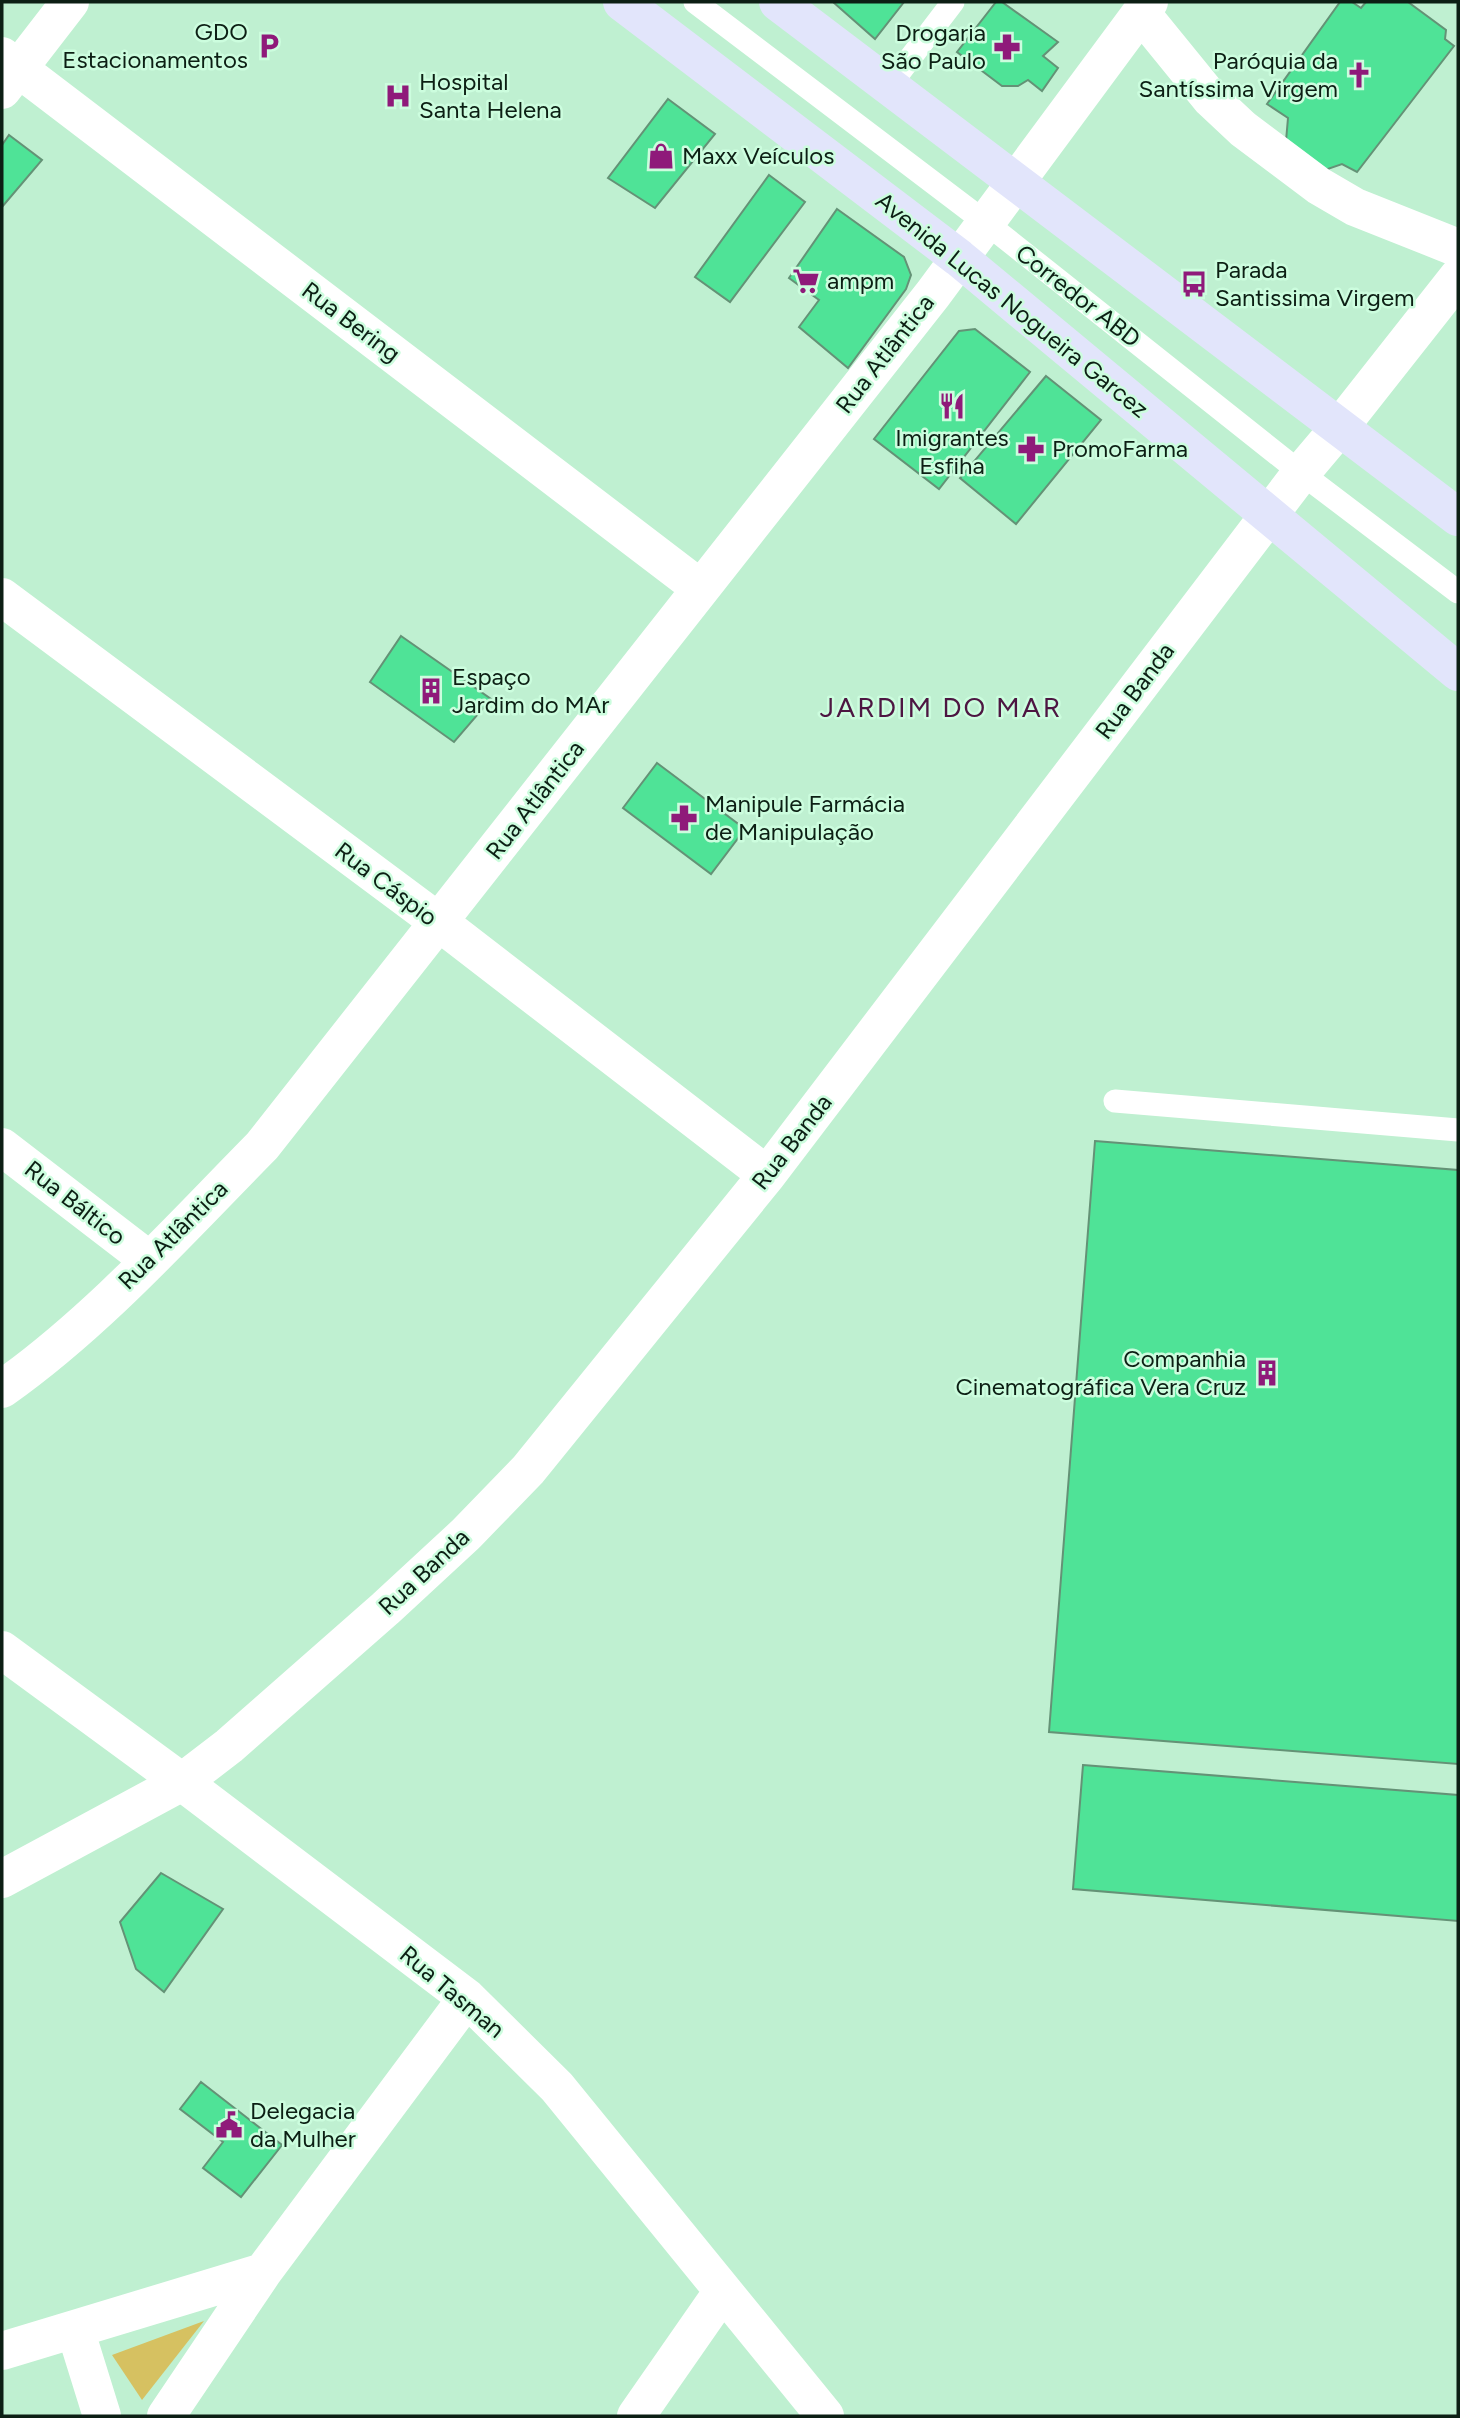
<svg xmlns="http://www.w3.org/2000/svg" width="1460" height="2418" viewBox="0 0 1460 2418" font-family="Figtree,sans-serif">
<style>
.green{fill:#d6c161}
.building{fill:#4fe397;stroke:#649276;stroke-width:2}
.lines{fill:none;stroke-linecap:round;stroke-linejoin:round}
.lane{stroke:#fff;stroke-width:23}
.street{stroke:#fff;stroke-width:38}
.primary{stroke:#e2e5fb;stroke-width:38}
.labels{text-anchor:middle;stroke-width:5;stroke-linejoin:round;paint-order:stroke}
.poi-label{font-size:24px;fill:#0c1f14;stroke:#ccfdde;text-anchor:start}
.street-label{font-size:24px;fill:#0c1f14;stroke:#ccfdde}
.quarter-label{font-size:28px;letter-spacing:2px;fill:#4d1642;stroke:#ccfdde}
</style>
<rect width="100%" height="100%" fill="#bff0d1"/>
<path class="green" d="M204,2321L142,2400L112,2355Z"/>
<path class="building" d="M833,2H904L875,39Z
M996,2H1002L1058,42L1043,56L1058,68L1042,91L1028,80L1018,86H1002L957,52Z
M1340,2H1352L1361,8L1366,2H1408L1446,30L1445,39L1454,46L1357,172L1342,164L1325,170L1286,141L1288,118L1267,104Z
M668,99L715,134L655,208L608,178Z
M9,135L42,160L2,207V145Z
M769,175L805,202L730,302L695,277Z
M837,209L904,257L911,275L906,289L848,368L799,327L819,300L789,278Z
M975,329L1030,372L939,489L874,439L959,331Z
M1046,376L1101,420L1016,524L960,478Z
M401,636L491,699L454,742L370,682Z
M657,763L745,829L711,874L623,808Z
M1095,1141L1458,1170V1764L1049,1732Z
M1083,1765L1458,1795V1921L1073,1889Z
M161,1873L223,1909L164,1992L136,1969L120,1922Z
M201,2082L282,2145L241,2197L203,2168L223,2142L180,2109Z"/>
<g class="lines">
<path class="lane" d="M695,2L985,222L1301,473L1458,592
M889,86L953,2
M1115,1101L1458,1130"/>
<path class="street" d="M1141,13L1211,99L1243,129L1319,186L1355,207L1458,248
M2,56L700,588
M2,90L70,2
M2,597L440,923L767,1175
M2,1147L149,1260
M2,1389C97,1322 181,1228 262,1146L933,294L1149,2
M2,1650L182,1782L467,1998L557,2087L825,2416
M2,1879L182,1782L229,1746L386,1608L466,1534L528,1470L767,1175L1301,473L1339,428L1458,277
M75,2329L102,2416
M2,2351L263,2272
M166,2416L263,2272L467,1998
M636,2416L723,2291"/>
<path class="primary" d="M622,2L959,258L1458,672
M778,2L1458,517"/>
</g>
<defs>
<g id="parking-bare" transform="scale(2.1)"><path d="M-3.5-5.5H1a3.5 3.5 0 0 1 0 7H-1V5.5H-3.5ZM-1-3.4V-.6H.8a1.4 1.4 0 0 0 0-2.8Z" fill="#8f1a7a" stroke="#ccfdde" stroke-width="2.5" paint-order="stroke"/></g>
<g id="pharmacy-bare" transform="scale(2.1)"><path d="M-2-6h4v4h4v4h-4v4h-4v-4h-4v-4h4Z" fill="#8f1a7a" stroke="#ccfdde" stroke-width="2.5" paint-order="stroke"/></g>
<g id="church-bare" transform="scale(2.1)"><path d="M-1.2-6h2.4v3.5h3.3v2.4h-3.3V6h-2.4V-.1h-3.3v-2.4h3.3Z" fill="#8f1a7a" stroke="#ccfdde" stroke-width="2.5" paint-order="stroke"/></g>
<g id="hospital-bare" transform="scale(2.1)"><path d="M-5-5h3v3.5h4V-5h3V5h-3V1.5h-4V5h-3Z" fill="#8f1a7a" stroke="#ccfdde" stroke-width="2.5" paint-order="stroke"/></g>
<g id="shop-bare" transform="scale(2.1)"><path d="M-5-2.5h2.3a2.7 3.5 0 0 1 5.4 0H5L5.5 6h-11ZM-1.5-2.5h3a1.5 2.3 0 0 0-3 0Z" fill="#8f1a7a" stroke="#ccfdde" stroke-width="2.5" paint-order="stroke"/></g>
<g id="supermarket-bare" transform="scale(2.1)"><path d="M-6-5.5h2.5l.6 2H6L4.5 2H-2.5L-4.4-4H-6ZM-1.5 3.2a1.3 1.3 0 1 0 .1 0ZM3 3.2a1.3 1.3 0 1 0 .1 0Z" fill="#8f1a7a" stroke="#ccfdde" stroke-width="2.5" paint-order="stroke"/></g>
<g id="bus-bare" transform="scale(2.1)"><path d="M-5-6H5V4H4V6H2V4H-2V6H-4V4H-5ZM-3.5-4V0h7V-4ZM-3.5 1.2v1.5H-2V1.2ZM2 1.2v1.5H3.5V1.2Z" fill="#8f1a7a" stroke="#ccfdde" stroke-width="2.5" paint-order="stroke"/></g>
<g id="restaurant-bare" transform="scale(2.1)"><path d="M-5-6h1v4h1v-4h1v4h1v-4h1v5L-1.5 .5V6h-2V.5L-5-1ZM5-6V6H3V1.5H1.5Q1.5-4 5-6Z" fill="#8f1a7a" stroke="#ccfdde" stroke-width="2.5" paint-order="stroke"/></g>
<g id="building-bare" transform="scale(2.1)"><path d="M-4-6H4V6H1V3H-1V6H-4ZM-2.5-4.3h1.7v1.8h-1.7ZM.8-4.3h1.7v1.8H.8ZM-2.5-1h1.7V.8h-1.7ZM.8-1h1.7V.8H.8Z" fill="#8f1a7a" stroke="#ccfdde" stroke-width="2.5" paint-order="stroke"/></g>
<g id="civic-bare" transform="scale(2.1)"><path d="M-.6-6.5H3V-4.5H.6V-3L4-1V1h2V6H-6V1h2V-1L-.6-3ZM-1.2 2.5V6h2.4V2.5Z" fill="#8f1a7a" stroke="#ccfdde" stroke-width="2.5" paint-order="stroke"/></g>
</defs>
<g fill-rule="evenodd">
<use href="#parking-bare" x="269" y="46"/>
<use href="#pharmacy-bare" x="1007" y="47"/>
<use href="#church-bare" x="1359" y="75"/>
<use href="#hospital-bare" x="398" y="96"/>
<use href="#shop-bare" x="661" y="156"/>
<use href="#supermarket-bare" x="806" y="281"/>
<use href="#bus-bare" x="1194" y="284"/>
<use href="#restaurant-bare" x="952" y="406"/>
<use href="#pharmacy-bare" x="1031" y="449"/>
<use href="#building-bare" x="431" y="691"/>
<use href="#pharmacy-bare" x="684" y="818"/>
<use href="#building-bare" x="1267" y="1373"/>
<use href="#civic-bare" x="229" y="2125"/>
</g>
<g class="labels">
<g class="poi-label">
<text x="248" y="40" text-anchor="end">GDO<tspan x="248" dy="28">Estacionamentos</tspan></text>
<text x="986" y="41" text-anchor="end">Drogaria<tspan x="986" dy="28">São Paulo</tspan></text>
<text x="1338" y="69" text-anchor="end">Paróquia da<tspan x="1338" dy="28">Santíssima Virgem</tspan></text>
<text x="419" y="90">Hospital<tspan x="419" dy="28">Santa Helena</tspan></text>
<text x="682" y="164">Maxx Veículos</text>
<text x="1215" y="278">Parada<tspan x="1215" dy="28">Santissima Virgem</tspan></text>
<text x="827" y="289">ampm</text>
<text x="952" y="446" text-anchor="middle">Imigrantes<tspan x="952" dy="28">Esfiha</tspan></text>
<text x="1052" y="457">PromoFarma</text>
<text x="452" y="685">Espaço<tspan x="452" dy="28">Jardim do MAr</tspan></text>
<text x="705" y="812">Manipule Farmácia<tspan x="705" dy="28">de Manipulação</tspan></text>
<text x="1246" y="1367" text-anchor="end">Companhia<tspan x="1246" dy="28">Cinematográfica Vera Cruz</tspan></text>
<text x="250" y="2119">Delegacia<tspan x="250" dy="28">da Mulher</tspan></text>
</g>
<g class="street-label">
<text transform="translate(1078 296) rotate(38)" y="8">Corredor ABD</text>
<text transform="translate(1012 305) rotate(39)" y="8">Avenida Lucas Nogueira Garcez</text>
<text transform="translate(351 322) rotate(37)" y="8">Rua Bering</text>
<text transform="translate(885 354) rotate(-52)" y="8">Rua Atlântica</text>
<text transform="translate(1135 691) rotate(-53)" y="8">Rua Banda</text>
<text transform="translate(535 800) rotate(-52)" y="8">Rua Atlântica</text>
<text transform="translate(386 884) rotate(37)" y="8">Rua Cáspio</text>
<text transform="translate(792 1142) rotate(-52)" y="8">Rua Banda</text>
<text transform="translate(75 1203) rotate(38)" y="8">Rua Báltico</text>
<text transform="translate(173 1235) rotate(-45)" y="8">Rua Atlântica</text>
<text transform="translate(424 1572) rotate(-43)" y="8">Rua Banda</text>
<text transform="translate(452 1992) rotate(40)" y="8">Rua Tasman</text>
</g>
<g class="quarter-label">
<text x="941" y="717">JARDIM DO MAR</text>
</g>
</g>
<rect width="1460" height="2418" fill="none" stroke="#0c1f14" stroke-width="7"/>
</svg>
